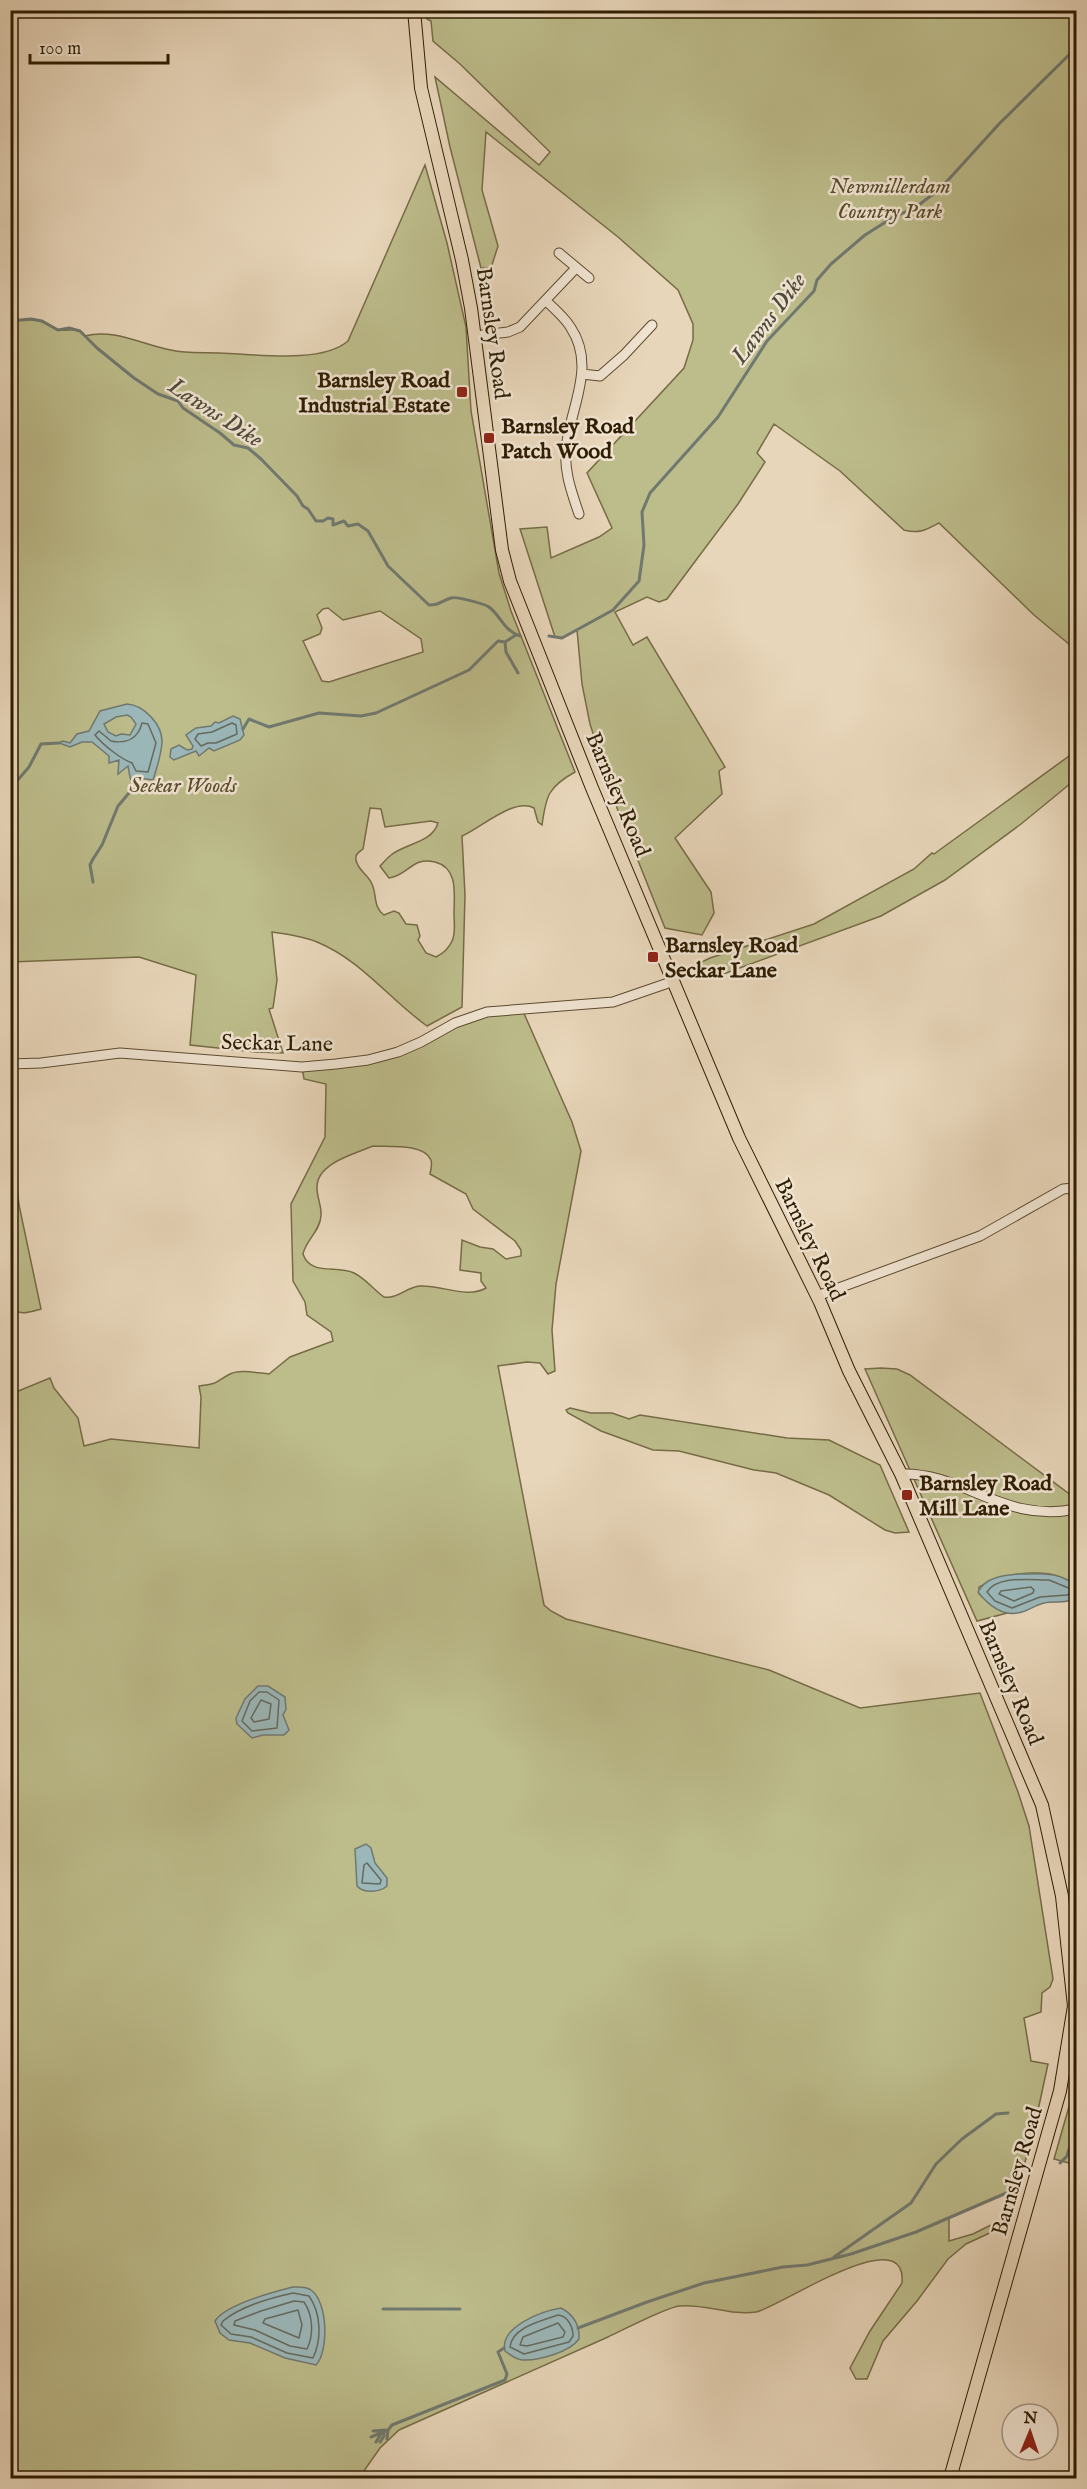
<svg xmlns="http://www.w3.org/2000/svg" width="1087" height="2489" viewBox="0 0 1087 2489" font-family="'IM FELL English',serif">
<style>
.green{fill:#bdbc8b;stroke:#766c46;stroke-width:1.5;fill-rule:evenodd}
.water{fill:#9bb7b9;stroke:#707970;stroke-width:1.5;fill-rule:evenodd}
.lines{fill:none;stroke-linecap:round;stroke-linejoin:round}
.shore{stroke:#656a5e;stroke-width:1.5}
.stream{stroke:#707970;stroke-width:3}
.minor-casing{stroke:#5d4b30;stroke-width:11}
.major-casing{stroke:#2f1d02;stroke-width:14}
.minor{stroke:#f0e4d2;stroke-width:9}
.major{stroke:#e8d6ba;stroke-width:12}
.poi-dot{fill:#8f2418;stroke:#f0e4d2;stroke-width:2}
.labels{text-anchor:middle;stroke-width:5;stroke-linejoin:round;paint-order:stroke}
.park-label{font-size:22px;font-style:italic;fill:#5a4d2b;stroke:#f0e4d2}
.street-label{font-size:22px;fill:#2f1d02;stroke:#f0e4d2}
.poi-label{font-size:22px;font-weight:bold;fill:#2f1d02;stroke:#f0e4d2;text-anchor:start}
.water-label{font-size:24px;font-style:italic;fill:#4f4b39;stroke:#f0e4d2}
</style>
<rect width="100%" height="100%" fill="#e8d6ba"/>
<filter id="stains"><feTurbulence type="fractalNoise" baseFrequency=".00333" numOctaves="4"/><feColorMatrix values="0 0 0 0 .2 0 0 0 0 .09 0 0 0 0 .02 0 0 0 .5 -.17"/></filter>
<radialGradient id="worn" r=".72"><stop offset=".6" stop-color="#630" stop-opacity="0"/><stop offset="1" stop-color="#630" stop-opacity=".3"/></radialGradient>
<path class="green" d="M427,11H1076V650L1034,615L939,523C926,530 919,534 904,530L840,471L774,424L757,453L765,462L738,504L667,599L659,602L647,597L615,612L633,645L647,637L725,767L719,771L722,794L675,838L711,892L714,913L702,935L665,928L617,808L590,724L582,684L577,630L562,638L555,637L520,529L547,527L551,558L599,537L612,528L587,473L684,368L693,340V324L678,290L618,237L486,132L482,190L498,246L491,268H481L450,147L435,77L539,165L550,152L460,64L433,41L431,21L427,19Z
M425,165L447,243L466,327L471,411L499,573L511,611L575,772C548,787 546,796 542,825L538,822L534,808C514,797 481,828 462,836L465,895L462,1007L427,1026C389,999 361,960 317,942C303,936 287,934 272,932L277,980L273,1008L269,1009L283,1053L256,1052L190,1045L196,975L139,957L11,962L10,321C21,321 30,318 40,321C46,323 52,328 58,330C69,332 76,325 85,336C113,328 143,345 171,350C187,354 205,352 221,353C254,354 322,364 348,341ZM328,608L343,620L380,611L421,639L423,652L329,682L322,681L303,641L320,634L322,628L317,615L323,609ZM370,808L381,809L385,827L431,821L438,823C432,843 406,843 391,855C387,858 384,862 380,866L389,878C408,876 412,856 435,862C459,868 454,895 454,914C454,923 456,933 452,941C449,948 442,954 436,957L426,953L418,940L420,936L417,925L406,924L399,913L394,911L384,915C373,907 377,895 372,884C368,874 358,871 356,860C355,854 358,853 363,849Z
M1076,751V779L1021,824L945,880L881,916L718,976L683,971L710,958L814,924L914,869L932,853L934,854Z
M522,1009L572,1122L581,1151L556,1284L552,1330L555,1371L548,1374L540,1363L527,1362L498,1366L544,1605L551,1611L566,1619L769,1670L860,1708L980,1693L1018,1792L1029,1826L1053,1979L1050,1987L1042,1993L1041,2012L1024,2018L1031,2061L1048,2064L1037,2115L1031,2119L1035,2125L1018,2188L949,2218V2241L973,2234L1009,2216L1007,2225L966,2244L948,2259L917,2301L883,2341L867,2379H856L850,2368L870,2331L902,2283C908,2218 777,2309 756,2312C731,2316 704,2303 679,2306C665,2308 623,2330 608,2337C538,2368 469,2399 399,2430L380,2448L359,2478H11V1394L50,1378L54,1388L78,1418L84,1446L111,1439L199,1448L201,1397L199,1386C221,1383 213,1383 230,1374C240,1369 258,1373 269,1374L290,1357L333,1341L331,1332L307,1315L305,1302L293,1281L291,1204L325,1137L326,1084L304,1079L302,1067L368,1060L455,1023ZM373,1146C388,1147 424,1143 431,1160C432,1164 431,1170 430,1174L466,1194L473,1209L515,1241L521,1250V1256L506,1259L493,1249L480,1247L462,1240L460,1270L481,1273V1281L486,1288C467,1299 442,1285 420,1286C406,1287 398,1299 384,1297C374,1290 365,1278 354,1273C337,1265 310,1276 303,1254C306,1240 320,1231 321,1216C322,1207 317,1198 317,1188C316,1163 355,1154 373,1146Z
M11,1136L19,1205L41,1309C30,1312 18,1317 11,1306Z
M881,1368L897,1369L910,1375L1076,1499V1584C1068,1581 1059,1575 1050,1574C1029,1571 997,1575 979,1587V1594L997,1609L1007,1613L977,1621L865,1369Z
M570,1408L591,1413H612L629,1419L640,1415L787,1438L829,1440L880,1465L909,1532L895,1533L885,1530L829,1495L776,1473L754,1470L679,1451L653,1450L601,1431L568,1413L566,1410Z
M1076,2088V2165L1054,2159L1074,2089Z"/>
<path class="water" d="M127,704C144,705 163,725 162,743C161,753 156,771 153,780L139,778L134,787L130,777L128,766L118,774L119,760L109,763V756L92,742H82L70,747L59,743L63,741L70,743L77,734L89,731L100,711ZM127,715L131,717L136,724L130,735L121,734L116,736L108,732L104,724L116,717Z
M233,716L240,719L244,735L240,740L214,751L209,748L199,756L196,751L174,760L170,757L171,749L179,745L187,750L192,749L193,746L186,735L196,728L211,726L215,722L219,723Z
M1019,1574C1039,1574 1062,1571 1076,1587V1597C1067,1605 1054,1600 1044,1603C1036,1605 1029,1610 1022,1612C1004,1618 988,1605 978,1592C985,1577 1005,1575 1019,1574Z
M258,1686H268L285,1697L286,1709L283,1715L289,1730L284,1735H263L252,1738L237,1724L236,1718L245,1699Z
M366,1844L371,1848L375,1863L387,1878V1886C379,1893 363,1893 357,1886L355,1849Z
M293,2287C299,2287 306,2286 311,2290C328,2302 329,2351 316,2365L285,2358L250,2343L229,2340L220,2333L215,2321C226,2304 273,2292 293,2287Z
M561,2308C573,2314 580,2325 579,2339C570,2352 538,2361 522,2360C515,2359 510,2355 505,2351C499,2327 542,2311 561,2308Z"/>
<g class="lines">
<path class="shore" d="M142,723L148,724L156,743L148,772L136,771L132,763C121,759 103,745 95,735L99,731L111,741C126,744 138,739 142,723Z
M232,723L236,725L237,734L216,743H208L201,746L195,739L198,734L212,732Z
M1049,1580L1071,1589L1072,1593L1067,1595L1040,1597L1012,1608L995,1601L987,1592C997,1575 1032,1580 1049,1580Z
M1031,1587L1034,1590L1033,1593L1014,1601L999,1594L1001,1591Z
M259,1692H267L279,1700L277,1728L252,1731L242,1721L250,1701Z
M261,1700L271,1704L269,1719L254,1722L251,1718Z
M367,1863L381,1880L380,1884L362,1883L364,1865Z
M293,2293L309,2296C321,2313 322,2339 313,2358L287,2353L251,2337L231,2334L221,2325L223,2321C241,2306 270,2298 293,2293Z
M294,2301L304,2302C313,2315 314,2335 307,2349L290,2346L255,2330L234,2325L235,2321L261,2311Z
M298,2310L302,2325L299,2338L263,2323L265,2319Z
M558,2315C568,2316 573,2327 573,2336L569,2342L524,2354L510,2347C512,2327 542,2321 558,2315Z
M558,2323L565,2332L563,2337L527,2346L520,2345L523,2337Z"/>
<path class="stream" d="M10,321L31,319L42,321L58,330L69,328L80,331L97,348L134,378L158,394L178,401L183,408L220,433L234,445L248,448L261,459L297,496L303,506L308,509L316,521H323L328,518L333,519V525L344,521L348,526L358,524L368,531L388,566L429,605C438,606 443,600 451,598C456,596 485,604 489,607C501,616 504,631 520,636
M549,636L562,638L613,610L639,581L644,545L642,512L650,493L718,417L767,341L814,291L817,280L831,264L865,235L892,218L916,207L940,189L999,124L1076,48
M505,642L506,652L518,673
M243,729L249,719L269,727L319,713L361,716L376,713L469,670L498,641L505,642L516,635
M10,789L29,767L41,744L59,743
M93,882L90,865L93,859L102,845L118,806L134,787
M1060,2163L1067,2156L1070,2146L1076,2134
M834,2257L911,2203L936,2164L962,2139L996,2114L1008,2113
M383,2309H460
M578,2328L647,2302L704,2283L783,2267L807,2265L851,2254L916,2232L1018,2188
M373,2431L385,2430
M371,2437L388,2430L392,2425L505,2380L507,2374L498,2352L504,2348
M387,2439L388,2430
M376,2442L381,2434
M380,2442L384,2436V2432"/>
<g class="minor-casing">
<path id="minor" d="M559,253L589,278
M546,301C555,309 565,318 571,328C597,368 569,409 566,450C564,473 572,493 579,514
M475,336L508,332L520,327L576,268
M582,374L600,376L624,355L652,325
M10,1064L41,1063L120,1053L302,1067L336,1064L368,1060L398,1052L421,1042L455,1023L487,1012L613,1002L674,981
M817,1296L980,1236L1063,1189L1074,1188L1076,1191
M901,1474C964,1472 1003,1524 1076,1509"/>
</g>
<g class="major-casing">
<path id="major" d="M414,10L421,88L462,260L471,308L502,550L510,581L592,788L739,1138L820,1302L849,1371L901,1474L1042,1805L1062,1896L1074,2006L1060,2091L950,2478"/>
</g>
<use href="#minor" class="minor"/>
<use href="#major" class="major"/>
</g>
<g class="poi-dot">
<rect x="456" y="386" width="12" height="12" rx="3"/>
<rect x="483" y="432" width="12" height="12" rx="3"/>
<rect x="647" y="951" width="12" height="12" rx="3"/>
<rect x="901" y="1489" width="12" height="12" rx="3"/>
</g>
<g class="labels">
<g class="park-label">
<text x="890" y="193">Newmillerdam<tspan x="890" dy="25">Country Park</tspan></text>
<text x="183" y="792">Seckar Woods</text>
</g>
<g class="street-label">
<text transform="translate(494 333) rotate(82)" y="8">Barnsley Road</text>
<text transform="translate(619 794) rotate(67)" y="8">Barnsley Road</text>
<text transform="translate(277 1042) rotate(1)" y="8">Seckar Lane</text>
<text transform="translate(811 1239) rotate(64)" y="8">Barnsley Road</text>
<text transform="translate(1012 1682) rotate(67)" y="8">Barnsley Road</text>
<text transform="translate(1016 2171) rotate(-74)" y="8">Barnsley Road</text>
</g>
<g class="poi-label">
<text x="450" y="387" text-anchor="end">Barnsley Road<tspan x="450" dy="25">Industrial Estate</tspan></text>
<text x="501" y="433">Barnsley Road<tspan x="501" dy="25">Patch Wood</tspan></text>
<text x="665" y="952">Barnsley Road<tspan x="665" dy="25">Seckar Lane</tspan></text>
<text x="919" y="1490">Barnsley Road<tspan x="919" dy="25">Mill Lane</tspan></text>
</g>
<g class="water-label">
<text transform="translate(768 318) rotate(-53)" y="8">Lawns Dike</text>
<text transform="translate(216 412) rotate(33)" y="8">Lawns Dike</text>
</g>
</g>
<rect width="1087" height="2489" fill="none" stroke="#e8d6ba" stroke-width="36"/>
<rect x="12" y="12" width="1063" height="2465" fill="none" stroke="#2f1d02" stroke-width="3"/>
<rect x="18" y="18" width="1051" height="2453" fill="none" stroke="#2f1d02" stroke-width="1.5"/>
<g transform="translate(1030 2432) rotate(2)"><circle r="28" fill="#f0e4d2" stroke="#a3947f" stroke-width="1.5"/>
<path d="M0-4.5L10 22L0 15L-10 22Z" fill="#8f2418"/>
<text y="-9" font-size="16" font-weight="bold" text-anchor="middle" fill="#2f1d02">N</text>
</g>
<path d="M30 54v9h138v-9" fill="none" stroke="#2f1d02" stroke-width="3"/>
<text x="39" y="54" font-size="18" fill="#2f1d02" stroke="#f0e4d2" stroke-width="4.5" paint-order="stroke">100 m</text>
<rect width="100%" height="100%" filter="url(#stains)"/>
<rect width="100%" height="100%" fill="url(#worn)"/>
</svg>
